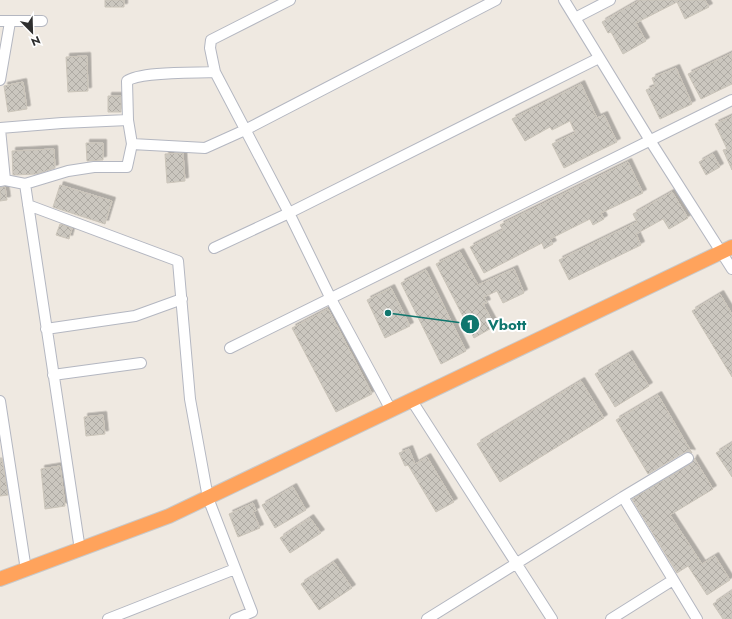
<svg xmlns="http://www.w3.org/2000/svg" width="732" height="619" viewBox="0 0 732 619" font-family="Jost,sans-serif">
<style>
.building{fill:url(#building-cross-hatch);stroke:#cbc5ba;filter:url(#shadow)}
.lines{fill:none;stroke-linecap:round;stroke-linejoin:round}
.minor-casing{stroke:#b4b7c1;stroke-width:12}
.highway-casing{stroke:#c9c9c9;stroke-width:16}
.minor{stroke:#fff;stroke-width:10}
.highway{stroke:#ffa35c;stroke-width:14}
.leader{fill:none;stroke:#0f766e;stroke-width:1.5}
.callout-dot{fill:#0f766e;stroke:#fff;stroke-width:1.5}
.mark-label{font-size:12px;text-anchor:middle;font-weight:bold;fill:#fff}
.callout-label{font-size:15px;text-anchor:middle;font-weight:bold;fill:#0f766e;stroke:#fff;stroke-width:4;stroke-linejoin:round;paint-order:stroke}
</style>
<defs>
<pattern id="building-cross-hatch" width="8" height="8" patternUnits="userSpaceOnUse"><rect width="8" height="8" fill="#cbc7bf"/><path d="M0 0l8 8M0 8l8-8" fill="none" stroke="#afaba4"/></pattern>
<filter id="shadow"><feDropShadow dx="3.5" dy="-3.5" stdDeviation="0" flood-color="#0004"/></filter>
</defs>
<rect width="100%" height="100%" fill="#efe9e1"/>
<path class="building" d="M105,0H124V7H105Z
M640,0H705L709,7L685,19L677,2L636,23L646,41L623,54L611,32L608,33L602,22Z
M732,53V84L701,99L688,74Z
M87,56L88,91L68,92L66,57Z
M676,68L692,104L660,119L646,90L655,86L652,78Z
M23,82L27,109L8,112L4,86Z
M581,84L597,118L604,115L617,142L564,168L552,144L575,133L570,121L552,130L550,127L525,141L512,119Z
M108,96H121V112H108Z
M732,116V170L723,150L727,149L715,124Z
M86,143H103V160L87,161Z
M54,149L55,168L37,174L13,175L12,151Z
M183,153L185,181L167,183L165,154Z
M713,154L720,167L706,175L699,162Z
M628,162L643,193L601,213L604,219L593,225L590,219L550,239L553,244L544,249L542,243L484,273L470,247L503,230L500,225Z
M60,185L112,201L105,224L53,207Z
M0,187H5L7,200L0,201Z
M672,192L688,218L669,229L663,219L636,234L641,245L569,280L559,260L637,222L633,214Z
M60,224L72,228L69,239L56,235Z
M460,252L478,285L514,269L524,293L503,303L497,291L484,297L487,303L483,304L495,326L474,338L436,264Z
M426,270L466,351L441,364L401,283Z
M391,288L410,326L385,338L367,300Z
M720,294L732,314V377L692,311Z
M328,309L372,394L336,412L292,328Z
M629,354L649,386L615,407L595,374Z
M581,381L604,418L500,482L477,444Z
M658,395L692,453L685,452L648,474L616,420Z
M103,415L105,434L86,436L84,417Z
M732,443V477L716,453Z
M409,449L415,464L427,457L454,502L436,512L408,465L405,466L399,453Z
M0,458H2L8,495L0,496Z
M694,458L713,489L670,515L702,564L715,556L730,580L707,595L688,566L677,573L632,499L691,464Z
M60,466L65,506L45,509L41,469Z
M293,487L306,510L275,528L262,505Z
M253,503L256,511L253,512L260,528L238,537L229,514Z
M310,518L321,533L290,553L280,538Z
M334,562L352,588L319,610L301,584Z
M732,591V619H723L713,604Z"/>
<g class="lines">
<g class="minor-casing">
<path id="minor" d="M564,0L651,142L732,269
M575,18L610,0
M0,21H42
M0,80L10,22
M0,128L62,123L128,120
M0,129L5,180
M132,144L205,148L245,130L496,0
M0,181L5,180L25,184L68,171L94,167H127L132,144L128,120L127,81C140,71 196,73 215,72
M25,184L80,550
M28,205L178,261L190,399L208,498L252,612L235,619
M214,248L289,213L215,72L210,48L211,40L290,0
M46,329L135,316L182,299
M230,348L732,100
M53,375L141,363
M0,401L26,570
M412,401L552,619
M391,410L331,299L289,213L599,58
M623,497L688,458
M108,619L235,569
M427,619L623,497L697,619
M611,619L673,580"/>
</g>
<g class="highway-casing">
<path id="highway" d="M0,579L169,516L732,247"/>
</g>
<use href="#minor" class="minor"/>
<use href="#highway" class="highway"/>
</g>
<path class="leader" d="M388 313L470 324"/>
<g class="callout-dot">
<circle cx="388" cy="313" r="4"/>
<circle cx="470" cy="324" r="10"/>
</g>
<g class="mark-label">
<text x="470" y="329">1</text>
</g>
<g class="callout-label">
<text x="507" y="330">Vbott</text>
</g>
<g transform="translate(32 32) rotate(157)" stroke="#ffffff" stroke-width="3" paint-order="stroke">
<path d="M0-3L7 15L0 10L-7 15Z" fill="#2e2e2e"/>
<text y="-6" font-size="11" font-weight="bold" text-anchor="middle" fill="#2e2e2e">N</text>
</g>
</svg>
